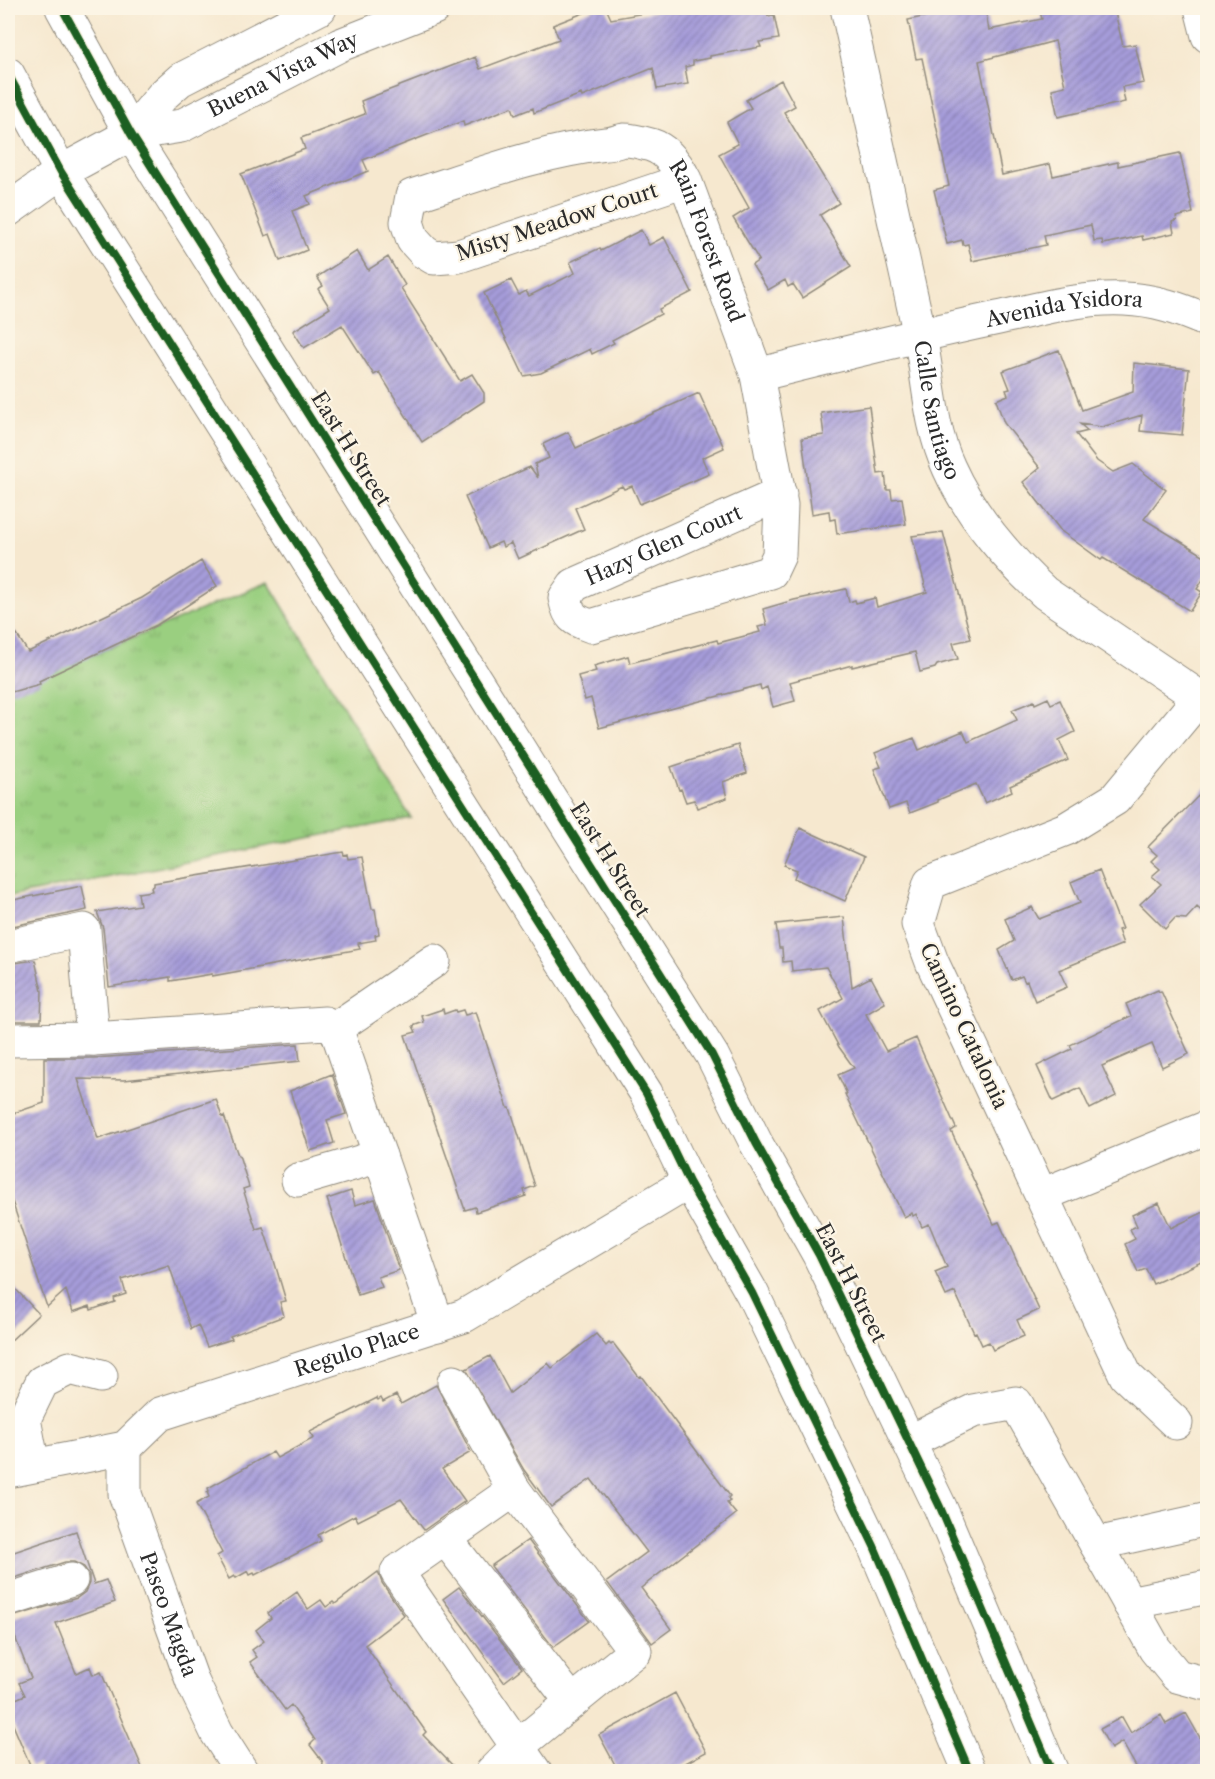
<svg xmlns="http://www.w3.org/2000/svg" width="1215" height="1779" viewBox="0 0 1215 1779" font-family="'Libre Caslon Text',serif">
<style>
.grass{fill:url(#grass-tufts);stroke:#627d56;stroke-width:1.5}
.building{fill:url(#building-hatch)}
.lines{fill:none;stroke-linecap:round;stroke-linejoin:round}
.minor-casing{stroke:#908a7d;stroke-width:35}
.major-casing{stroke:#908a7d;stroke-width:35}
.minor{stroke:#fff;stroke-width:33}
.major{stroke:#fff;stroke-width:33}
.cycleway-casing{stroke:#fcf5e5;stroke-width:11}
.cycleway{stroke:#1b5e20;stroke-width:8}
.labels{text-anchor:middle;stroke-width:4.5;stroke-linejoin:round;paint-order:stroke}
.street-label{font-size:21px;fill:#2b2b2b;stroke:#fcf5e5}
</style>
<defs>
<pattern id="grass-tufts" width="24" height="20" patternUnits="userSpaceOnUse" patternTransform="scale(1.5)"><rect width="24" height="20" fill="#9acf80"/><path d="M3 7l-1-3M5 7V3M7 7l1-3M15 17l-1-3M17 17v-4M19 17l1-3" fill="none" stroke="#85b26f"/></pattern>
<pattern id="building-hatch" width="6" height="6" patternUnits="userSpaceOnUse" patternTransform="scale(1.5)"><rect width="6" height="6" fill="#a69cda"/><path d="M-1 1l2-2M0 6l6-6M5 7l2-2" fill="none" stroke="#877fb1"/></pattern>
</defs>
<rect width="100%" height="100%" fill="#fcf5e5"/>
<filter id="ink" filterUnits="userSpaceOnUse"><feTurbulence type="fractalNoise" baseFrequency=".0167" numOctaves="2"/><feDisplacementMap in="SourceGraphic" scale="12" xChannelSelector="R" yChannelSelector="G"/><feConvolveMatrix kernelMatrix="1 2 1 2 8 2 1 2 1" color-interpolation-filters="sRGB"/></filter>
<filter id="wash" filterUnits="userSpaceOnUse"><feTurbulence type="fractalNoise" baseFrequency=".008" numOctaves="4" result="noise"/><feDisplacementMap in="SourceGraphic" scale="24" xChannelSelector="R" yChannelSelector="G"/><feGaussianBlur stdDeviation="1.35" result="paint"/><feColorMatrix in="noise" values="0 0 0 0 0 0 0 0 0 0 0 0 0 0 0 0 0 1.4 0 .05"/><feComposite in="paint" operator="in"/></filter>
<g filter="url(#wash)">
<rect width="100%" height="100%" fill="#f6e8cf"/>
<path class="grass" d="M268,582L411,818L8,897V690Z"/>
<g id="blocks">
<path class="building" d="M596,8H606L611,19L656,11L655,8H766L768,16L774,15L779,39L759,42L761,47L710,56V58L693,61V65L685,67L688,84L657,89L653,68L582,97L581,94L534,113L533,108L515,115L512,107L464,126L463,121L363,160L368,171L306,196L310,204L292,211L307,250L280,261L270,234L265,236L241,174L305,149L301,138L365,114L361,101L475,57L480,69L559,39L553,25Z
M932,8H985L989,30L1042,19L1039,8H1114L1123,46L1135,44L1144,83L1122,87L1125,102L1058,117L1052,89L1065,86L1055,41L979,61L1002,175L1050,164L1053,176L1118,162V166L1180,153L1193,213L1176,217L1177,220L1172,222L1174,233L1143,240L1142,236L1103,244L1102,240L1094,241L1091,225L1044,235L1046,245L972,261L968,244L963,245L962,240L947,244L934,190L949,186L922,58L916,59L908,20L933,15Z
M781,80L795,106L784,112L839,203L820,215L851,267L802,298L793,284L788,287L785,280L768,290L752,265L759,260L733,218L749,208L719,154L738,144L727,122L751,108L746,100Z
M641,230L649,245L664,237L692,292L659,309L661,314L612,340L614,343L592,354L590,349L541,373L524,376L484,293L511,280L519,295L526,291L529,296L575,273L570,262L600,248L601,251Z
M357,251L368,270L388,257L405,285L401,288L460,381L472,374L484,393V401L422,442L379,372L374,375L342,325L304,348L293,331L330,308L318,289L323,286L317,277Z
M1059,350L1082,410L1133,392L1134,363L1189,369L1182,435L1140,431L1142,415L1102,427L1080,424L1088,431L1076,434L1097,461L1113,472L1133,464L1166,490L1144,519L1208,558V572L1197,589L1202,592L1190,611L1103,558L1101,560L1061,531L1023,482L1040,468L1004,423L996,400L1008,395L1006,390L1010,389L1003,371Z
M699,393L724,448L702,458L709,474L640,504L632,486L624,489L622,486L575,508L584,529L518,559L511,543L503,547L501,542L488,548L465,497L530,467L538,478L535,464L549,458L543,444L568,432L576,448Z
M869,406L878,474L885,473L887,490H891L892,499L902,498L906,524L837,534L835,519L830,520L829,511L812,514L802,438L824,435L821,413Z
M943,532L971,639L953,643L958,659L937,665L935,668L920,672L915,652L852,667V665L790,682L795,701L773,707L767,687L761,690L760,685L599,728L591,698L585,700L578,676L596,671L594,666L628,656L630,663L717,640L718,643L760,632L758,627L767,625L763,609L794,600L846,589L849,602L855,600L856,603L875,598L877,607L927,592L912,536Z
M201,561L217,586L157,625L39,681L40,684L8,693V621L28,652L142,598Z
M1048,698L1051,704L1060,700L1075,732L1059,740L1068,760L1010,786L1012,791L985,803L976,784L938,800V802L910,813L906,803L889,809L874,769L881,767L875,753L914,738L919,750L963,731L968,742L1017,720L1012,710L1034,701L1035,704Z
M738,745L747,773L723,782L727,798L697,808L694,800L686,802L681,789L679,790L671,767Z
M1208,786V917L1197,907L1186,919L1175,918L1165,929L1140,904L1161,884L1152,876L1160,869L1151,861L1157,855L1148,847Z
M800,828L864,857L845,901L794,878L797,870L784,865Z
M343,852L344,855L347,854L348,859L362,857L372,909H375L379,934L375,935L376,940L358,943L360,949L212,976V974L170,981V977L109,987L103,928L97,912L140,905L138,893L152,891L151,887L154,886V883Z
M1099,870L1122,929L1118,930L1123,944L1059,970L1067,987L1035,1001L1027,981L1025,982L1022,976L1012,980L999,950L1014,941L1005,919L1032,907L1039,919L1080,903L1071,882Z
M82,886L87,910L13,926L8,901Z
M844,917L852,987L871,977L885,1003L866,1014L886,1051L916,1038L956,1128L951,1131L994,1224L999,1222L1039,1310L1017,1320L1024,1336L993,1350L989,1342L982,1345L976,1332L974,1333L955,1292L946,1296L935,1272L947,1267L929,1224L922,1227L916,1214L913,1216L912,1213L904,1217L845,1094H847L838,1075L854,1068L839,1047L820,1011L843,998L826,967L792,971L791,961L783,962L782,948H779L776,924Z
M35,960L42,991L41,1021H8V964Z
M1158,990L1159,992L1161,991L1189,1054L1162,1067L1152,1044L1102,1066L1116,1096L1090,1109L1080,1088L1053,1101L1037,1066L1072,1049L1070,1045L1131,1016L1126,1004Z
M443,1009L444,1014L455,1010L456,1012L463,1010L465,1015L476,1012L508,1108H510L535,1186L524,1190L526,1196L476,1212L475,1207L465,1210L405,1035L416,1032L413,1026L424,1022L422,1016Z
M298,1044L300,1061L124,1080L78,1079L98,1139L216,1099L222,1117L224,1116L238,1155H239L249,1187L243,1189L256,1229L263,1227L273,1257L286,1301L280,1302L284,1316L230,1336L232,1339L207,1347L198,1325L191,1329L169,1265L122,1280L126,1294L114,1298L115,1302L91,1310L90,1306L73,1312L66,1290L47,1307L12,1201L8,1203V1115L44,1103V1058H94Z
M332,1074L346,1114L327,1120L334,1143L310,1151L290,1091Z
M351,1191L355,1205L375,1199L399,1270L378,1277L382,1287L358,1295L327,1199Z
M1159,1203L1171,1228L1208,1210V1259L1153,1284L1146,1269L1138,1272L1125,1244L1135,1239L1130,1229L1137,1226L1132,1215Z
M8,1281L39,1314L8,1343Z
M596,1334L606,1346L609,1343L611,1345L613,1343L639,1377L641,1376L730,1496L728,1498L730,1501L727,1503L736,1514L641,1588L671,1629L652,1643L607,1582L647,1552L591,1479L551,1507L524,1470L466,1369L490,1356L510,1393L548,1363L552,1368Z
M436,1385L471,1452L442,1469L465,1501L424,1530L401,1499L358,1521L355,1515L318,1535L321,1541L255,1575L254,1573L250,1575L248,1571L236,1578L234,1576L229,1579L217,1556L222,1553L196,1504L209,1497L207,1492L209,1491L208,1488L273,1452L277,1458L314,1438L310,1432L377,1398L378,1400L381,1398L383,1402L396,1395L401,1404Z
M76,1531L94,1584L106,1580L115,1602L56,1623L76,1673L90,1667L93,1675L101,1672L144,1772H41L38,1764L31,1767L8,1713L14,1710L11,1701L25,1695L19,1683L31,1678L15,1637L8,1639V1618L77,1598L85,1592L89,1583V1575L84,1567L74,1562H65L11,1579L8,1568V1554Z
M528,1540L589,1621L553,1647L491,1566Z
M378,1572L382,1583L404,1615L365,1645L426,1732L423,1735L459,1772H322L323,1762L310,1745L315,1740L291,1705L285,1710L250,1662L257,1657L252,1650L264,1641L256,1630L271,1618L268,1613L297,1592L308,1609L321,1600L326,1607L333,1602L335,1604Z
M459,1587L522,1668L504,1682L443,1599Z
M675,1693L706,1752L669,1772H619L599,1735Z
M1186,1713L1208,1752V1772H1139L1122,1742L1111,1749L1100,1729L1122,1717L1131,1733L1161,1715L1166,1724Z"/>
</g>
</g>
<g filter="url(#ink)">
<use href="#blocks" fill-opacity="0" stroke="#908a7d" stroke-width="1.5"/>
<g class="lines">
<g class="minor-casing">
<g id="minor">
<path id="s1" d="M847,8C870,115 895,223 919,331C929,377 929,425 949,468C971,517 1006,557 1045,593L1208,703"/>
<path d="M1201,8L1208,36"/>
<path d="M131,134L163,95L180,80L320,8"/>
<path id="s2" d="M685,180L459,256L434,258L424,252L413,240L407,222L412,196C475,176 540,151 606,144C612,144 618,141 624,140C632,140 644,143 651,145C667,150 678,166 685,180L757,375L781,505L779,555L771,572L591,626C573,620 569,617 565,598L574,585L780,494"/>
<path id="s3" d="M8,210L61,172L131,134L181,126L340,45L434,8"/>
<path id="s4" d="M757,375C837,355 917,335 998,318C1040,309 1081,297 1124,299C1155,300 1180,309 1208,321"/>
<path d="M8,946L84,930L93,1039"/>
<path d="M336,1028L434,961"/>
<path d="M8,1040L93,1039L325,1023L336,1028L438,1325"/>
<path d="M298,1180L380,1156"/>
<path d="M1042,1195L1208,1127"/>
<path d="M454,1382L514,1490L397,1572L535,1772"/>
<path d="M1176,1423L1126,1376L932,962L918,924L930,883L1066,829L1115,799L1199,698"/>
<path d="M909,1442L973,1411L1016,1403L1096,1544L1208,1519"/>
<path id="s5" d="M125,1448V1494L193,1683L217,1733L242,1772"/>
<path d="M33,1465L24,1419L42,1382L70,1368L101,1376"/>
<path id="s6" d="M8,1471L125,1448L160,1414L464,1316L689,1182"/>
<path d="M445,1538L572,1702"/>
<path d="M1096,1544L1155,1649L1177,1676L1203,1683L1208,1682"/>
<path d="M8,1600L71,1580"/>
<path d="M1129,1603L1208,1587"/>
<path d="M492,1772L518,1746L635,1651L514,1490"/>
</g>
</g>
<g class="major-casing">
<path id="major" d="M62,8L131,134L712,1055L756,1143L819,1255L940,1507L1052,1772
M8,74L61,172L646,1093L689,1182L752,1293L874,1546L970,1772"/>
</g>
<use href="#minor" class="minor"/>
<use href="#major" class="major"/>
<g class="cycleway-casing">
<path id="cycleway" d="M62,8L131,134L712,1055L756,1143L819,1255L940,1507L1052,1772
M8,74L61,172L646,1093L689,1182L752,1293L874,1546L970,1772"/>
</g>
<use href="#cycleway" class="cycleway"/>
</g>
</g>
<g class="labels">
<g class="street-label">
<text dy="7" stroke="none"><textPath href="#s3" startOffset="310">Buena Vista Way</textPath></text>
<text transform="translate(557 222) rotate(-18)" y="7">Misty Meadow Court</text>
<text dy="7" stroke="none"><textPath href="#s2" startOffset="699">Rain Forest Road</textPath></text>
<text dy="7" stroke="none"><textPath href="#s4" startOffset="315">Avenida Ysidora</textPath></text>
<text dy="7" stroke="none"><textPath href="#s1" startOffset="412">Calle Santiago</textPath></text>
<text transform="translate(351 449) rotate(58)" y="7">East H Street</text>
<text dy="7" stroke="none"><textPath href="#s2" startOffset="1386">Hazy Glen Court</textPath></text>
<text transform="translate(610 860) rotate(58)" y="7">East H Street</text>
<text transform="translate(964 1026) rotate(65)" y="7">Camino Catalonia</text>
<text transform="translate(851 1283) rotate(63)" y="7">East H Street</text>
<text dy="7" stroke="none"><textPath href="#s6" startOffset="375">Regulo Place</textPath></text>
<text dy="7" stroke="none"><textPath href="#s5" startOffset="174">Paseo Magda</textPath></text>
</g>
</g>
<rect width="1215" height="1779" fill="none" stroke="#fcf5e5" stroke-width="30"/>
</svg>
